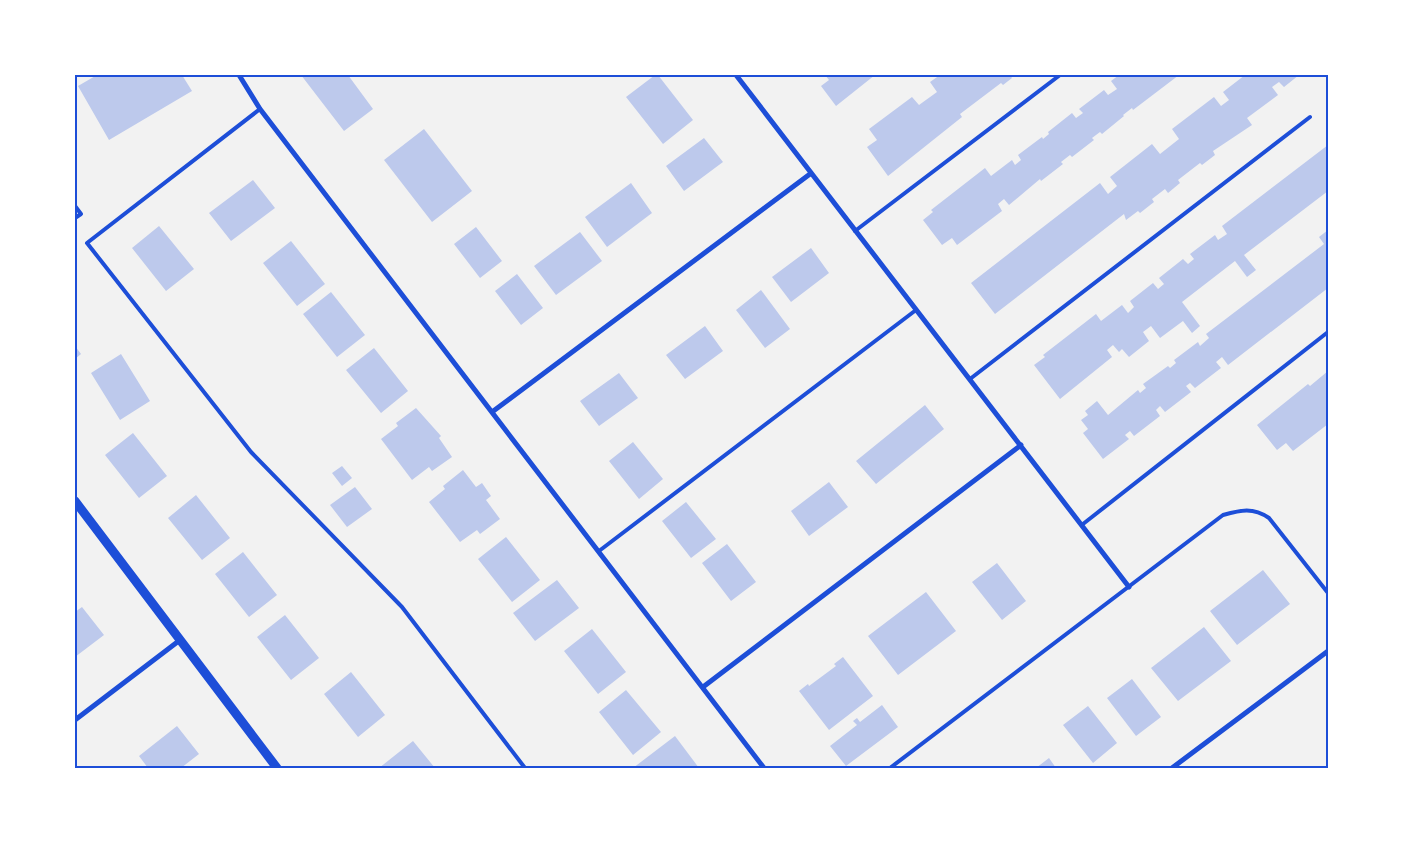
<svg xmlns="http://www.w3.org/2000/svg" width="1403" height="843" viewBox="0 0 1403 843" font-family="'IBM Plex Sans',sans-serif">
<style>
.building{fill:#bdc9ec}
.lines{fill:none;stroke-linecap:round;stroke-linejoin:round}
.service{stroke:#1d4ed8;stroke-width:4}
.minor{stroke:#1d4ed8;stroke-width:5}
.tertiary{stroke:#1d4ed8;stroke-width:9}
.neatline{fill:none;stroke:#1d4ed8;stroke-width:2}
</style>
<rect width="100%" height="100%" fill="#f2f2f2"/>
<path class="building" d="M97,75H182L192,91L109,140L78,86Z
M301,75H348L373,109L344,131Z
M655,75H658L693,120L663,144L626,97Z
M825,75H875L836,106L821,86L829,80Z
M940,75H1010L1012,78L1003,85L1001,83L960,114L962,117L888,176L867,147L877,140L869,129L912,97L919,105L937,92L930,82Z
M1119,75H1179L1133,110L1132,108L1123,115L1124,116L1102,134L1100,132L1092,138L1094,140L1072,157L1070,155L1061,162L1063,164L1041,181L1040,179L1009,205L1004,199L998,204L1002,211L957,245L952,238L942,245L923,220L933,212L931,210L985,168L991,176L1012,160L1015,165L1021,160L1018,155L1042,137L1043,139L1049,134L1048,132L1072,113L1076,118L1083,113L1079,109L1104,90L1108,95L1117,89L1111,81Z
M1245,75H1299L1284,87L1279,82L1272,87L1278,95L1247,118L1252,125L1213,151L1215,155L1202,165L1200,163L1178,180L1180,183L1168,193L1165,189L1152,199L1154,202L1140,213L1138,211L1126,220L1124,214L995,314L971,283L1100,183L1108,194L1117,186L1110,177L1152,144L1160,154L1179,139L1172,129L1214,97L1221,106L1229,100L1223,92Z
M424,129L472,191L432,222L384,160Z
M704,138L723,162L684,191L666,166Z
M1328,145V191L1244,255L1256,270L1247,277L1235,261L1182,302L1200,326L1192,333L1183,321L1160,338L1151,326L1143,332L1149,341L1129,357L1122,349L1119,352L1113,345L1107,350L1112,357L1060,399L1034,365L1045,357L1043,355L1096,314L1101,321L1122,305L1128,313L1134,307L1130,301L1153,283L1158,289L1164,284L1159,278L1183,259L1188,264L1194,259L1190,254L1215,235L1218,240L1227,234L1222,226Z
M253,180L275,208L231,241L209,213Z
M631,183L652,213L607,247L585,217Z
M159,226L194,269L166,291L132,248Z
M476,227L502,261L480,278L454,244Z
M1328,230V288L1228,365L1222,357L1216,362L1221,368L1195,388L1190,383L1186,386L1191,392L1165,412L1160,406L1156,410L1160,416L1134,436L1130,431L1125,435L1129,439L1103,459L1083,433L1088,429L1081,420L1088,415L1085,411L1097,401L1108,415L1138,390L1140,393L1146,388L1143,384L1168,366L1170,368L1176,363L1174,360L1198,342L1200,346L1209,338L1206,334L1324,244L1319,237Z
M580,232L602,261L556,295L534,266Z
M291,241L325,284L297,306L263,263Z
M811,248L829,273L791,302L772,277Z
M517,274L543,308L521,325L495,291Z
M761,290L790,329L765,348L736,310Z
M331,292L365,335L337,357L303,314Z
M705,326L723,351L685,379L666,355Z
M75,346L81,354L75,359Z
M374,348L408,391L381,413L346,370Z
M121,354L150,401L120,420L91,373Z
M1328,371V424L1293,451L1286,443L1277,450L1257,425L1308,384L1310,386Z
M619,373L638,398L599,426L580,401Z
M925,405L944,429L876,484L856,461Z
M416,408L441,436L439,438L452,457L432,471L429,467L412,480L381,439L398,426L396,423Z
M133,433L167,476L139,498L105,455Z
M633,442L663,479L639,499L609,461Z
M342,466L352,478L342,486L332,473Z
M463,470L476,487L482,483L491,496L486,500L500,519L480,534L477,530L460,542L429,502L445,489L443,486Z
M829,482L848,507L809,536L791,511Z
M355,487L372,509L347,527L330,505Z
M196,495L230,538L202,560L168,518Z
M686,502L716,539L691,558L662,521Z
M506,537L540,580L512,602L478,559Z
M727,544L756,582L731,601L702,563Z
M243,552L277,595L249,617L215,574Z
M997,563L1026,601L1002,620L972,582Z
M1263,570L1290,604L1237,645L1210,611Z
M557,580L579,608L535,641L513,613Z
M926,592L956,631L898,675L868,636Z
M82,607L104,635L75,657V612Z
M285,615L319,658L291,680L257,637Z
M1204,627L1231,661L1178,701L1151,668Z
M592,629L626,672L598,694L564,651Z
M843,657L873,696L829,730L799,691L808,684L809,686L836,666L834,664Z
M351,672L385,715L358,737L324,694Z
M1132,679L1161,717L1136,736L1107,698Z
M626,690L661,732L633,755L599,712Z
M882,705L898,727L846,766L830,746L857,725L853,721L857,718L860,722Z
M1088,706L1117,743L1093,763L1063,725Z
M177,726L199,754L181,768H148L139,756Z
M675,736L699,768H633Z
M413,741L435,768H379Z
M1049,758L1056,768H1036Z"/>
<g class="lines">
<path class="service" d="M260,109L87,243L251,452L402,607L525,768
M75,206L81,214L75,218
M855,231L1060,75
M970,379L1310,117
M1083,524L1328,332
M599,551L916,310
M890,768L1223,515C1241,510 1253,507 1269,518L1328,593"/>
<path class="minor" d="M239,75L260,109L764,768
M736,75L1129,587
M492,412L810,174
M703,687L1021,445
M75,720L180,640
M1172,768L1328,651"/>
<path class="tertiary" d="M75,501L277,768"/>
</g>
<rect width="1403" height="843" fill="none" stroke="#ffffff" stroke-width="152"/>
<rect x="76" y="76" width="1251" height="691" class="neatline"/>
</svg>
